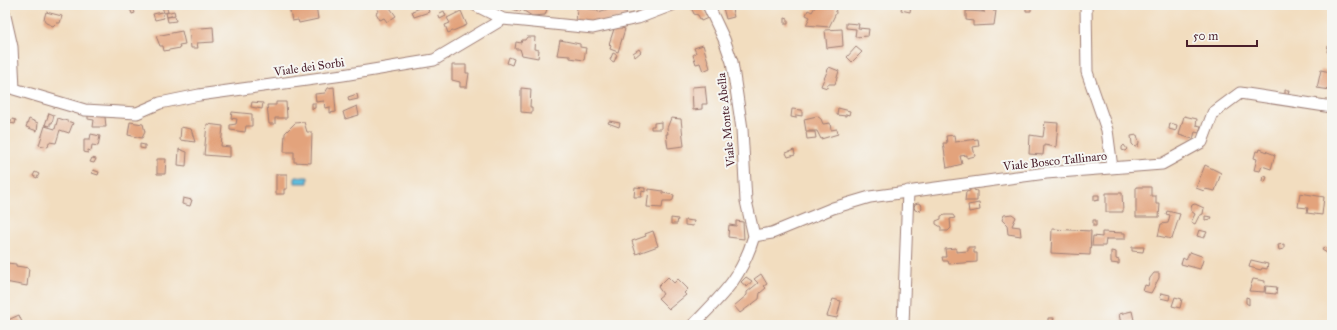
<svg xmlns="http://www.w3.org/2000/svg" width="1337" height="330" viewBox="0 0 1337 330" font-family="'IM FELL Great Primer',serif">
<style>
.water{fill:#5fbddd;stroke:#546e84}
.building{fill:#e3a37c}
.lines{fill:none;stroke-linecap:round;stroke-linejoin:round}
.minor-casing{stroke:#9e7e75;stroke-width:13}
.minor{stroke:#fff;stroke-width:11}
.labels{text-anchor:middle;stroke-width:4;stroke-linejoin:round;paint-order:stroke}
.street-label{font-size:12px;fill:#4a1f2b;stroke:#f6f6f2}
</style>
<rect width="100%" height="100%" fill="#f6f6f2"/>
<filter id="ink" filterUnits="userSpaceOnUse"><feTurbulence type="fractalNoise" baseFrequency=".025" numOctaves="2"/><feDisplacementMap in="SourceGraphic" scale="8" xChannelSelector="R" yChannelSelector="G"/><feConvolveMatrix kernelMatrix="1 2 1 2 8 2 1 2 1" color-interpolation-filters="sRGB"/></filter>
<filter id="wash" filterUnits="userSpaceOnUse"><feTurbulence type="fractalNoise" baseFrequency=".012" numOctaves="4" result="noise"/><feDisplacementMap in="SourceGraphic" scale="16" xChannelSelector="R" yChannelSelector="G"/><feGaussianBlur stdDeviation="0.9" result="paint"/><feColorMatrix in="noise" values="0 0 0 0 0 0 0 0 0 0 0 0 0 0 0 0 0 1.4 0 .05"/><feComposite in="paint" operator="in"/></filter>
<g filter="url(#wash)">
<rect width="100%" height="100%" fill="#f2ddbf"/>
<path class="water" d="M295,177H308V183H295Z"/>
<g id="blocks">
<path class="building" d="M129,5H132L135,13L132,14Z
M166,5L168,12L164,13L162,6Z
M296,5H316L318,19L299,23L298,20L292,21L289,6Z
M379,5H388L396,16L387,22L384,18L380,20L376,13L379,11L376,7Z
M512,5H535L547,9L545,15L532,16L521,9L520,12L511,8Z
M562,5H577V7L562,6Z
M621,5L623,12L626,11L627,16L598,23L576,24L577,7L598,10V12Z
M690,5H701L708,18L701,21L698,15L694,14Z
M816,5H835L836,13L829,27L806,25L810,17L806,15L808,10L812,12Z
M902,5H911L910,12L901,10Z
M980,5H993V11H996L994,25L973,26V21L966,20V11L985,12L982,11Z
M1026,5H1031V11H1026Z
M427,6L429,12L414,17L412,11Z
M731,6L734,17L726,19L723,8Z
M174,11L175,15L167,17L175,16L176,21L168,22L166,13Z
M444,11L446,16L440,19L438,14Z
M461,11L467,25L448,33L445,25L450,23L447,18Z
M46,12L62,16L60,23H56L53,26L46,23L44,19Z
M162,12L164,18L155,20L153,14Z
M785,18L788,19V24H785Z
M846,23L859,24L858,28L869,29L868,36L855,37L856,29L846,28Z
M615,26L625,29L618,52L610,49L611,46L609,44Z
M213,27L214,42L197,43L198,48H191L189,29Z
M842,29L843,46L827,48L825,30Z
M182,31L185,44L179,45L180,48L164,51L163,46H160L156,36Z
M527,37H535L534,49L539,50L538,58L522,55L520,49H515L516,42L521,43L522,40H525Z
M560,40L580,44V47L586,48L584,60L570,58V56L557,55Z
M703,45L710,68L703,71L700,63L696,64L693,55L696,53L694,48Z
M1328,46L1331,47L1330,52H1327Z
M856,47L862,52L852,62L847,57Z
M639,49L641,52L635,57L633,53Z
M613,53L617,55L614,62L610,60Z
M509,57L514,59L512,65L507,63Z
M452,65H466V73H469L467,87H460V82L452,80Z
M1332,66L1330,90L1317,88L1321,70L1330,72Z
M829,67L839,71L835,84H828L827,88L821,86Z
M705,86L707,104H702V109L693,110L692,87Z
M334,87L336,112L330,113V107L325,108L324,101L316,102L315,94L325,93L328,88Z
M521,88L531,89L530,107H532V113L521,112Z
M1285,90H1289L1288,95H1285Z
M357,94L358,99L349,101L348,97Z
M252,102L263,103L262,109L251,107Z
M276,102H286L287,118H275V124H269L267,105H276Z
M312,103H315V108L312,109Z
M357,106L359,115L345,119L343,112Z
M838,108L850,111L849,115L846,114V116L837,115Z
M792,109L802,110V116L796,115V118L791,117Z
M232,112L252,114V126H246L245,132L230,130V125L236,124L237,119L231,118Z
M49,113L54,115L52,123H50V126L45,125Z
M88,115L105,117L106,127H93L94,120L88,119Z
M817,116L821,119L823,124L830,123L831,130L837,129L838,134L821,139L817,131H806L804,119Z
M1184,116L1197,119L1196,125L1201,126L1199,133L1195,132L1193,139L1179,135Z
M58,118L73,123L69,133L60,130L56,143L49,142L48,147L39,145L45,126L55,129Z
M671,118L681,119L684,146L668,148L666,134H668L667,128Z
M12,119L16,120L15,124L10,123Z
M29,119L38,123L37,131L26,127Z
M609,121L620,123L619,127L608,123Z
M130,122L143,124L145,132L142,138L128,135Z
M304,122L307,132H312L311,163L294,162V152H284L285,133L295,123Z
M661,122V129H651V126H654V123Z
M1045,122L1058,123L1056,147L1044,145L1043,155L1029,154L1030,135L1043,137Z
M1170,123L1177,125L1176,131L1169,129Z
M207,124L223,126L221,146L230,147V157L204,155Z
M181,127L191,129L195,142L180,140Z
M806,132H815L816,138L807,139Z
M91,134L100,136L98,146L92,145L91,151L88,150V153L84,152V139H90Z
M954,135L955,142L978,139L979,146L973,147L975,156L967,158V155L960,156L962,164L947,168L943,143H947L946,136Z
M1137,135L1139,142L1138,146L1135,147L1132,144L1131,136Z
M140,144L145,145V149L140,148Z
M1124,145L1127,149L1125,151L1122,150V147Z
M179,149L187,152L186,166L178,165Z
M1260,149L1275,155L1271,169L1262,166L1260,171L1254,170L1257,159L1254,158L1256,151L1259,152Z
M794,150L795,155L788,157L786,153Z
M92,158L96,159L94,163L90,162Z
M157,159H166L165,174H157Z
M1205,165L1221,173L1215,191L1205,189L1204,191L1196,188Z
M93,170L99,172L98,175L92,173Z
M35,172L39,174L37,178L33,176Z
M276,174H287V189H284V194H276Z
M1263,176L1267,177L1265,182L1262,181Z
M635,187L645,188V192L642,191L641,197H634Z
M969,187H974V190L977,191V201H965L966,192L970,191Z
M1136,187H1151V196H1156V204H1160L1159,217H1136Z
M649,189L663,191V193L674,195L673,200L671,201H663L662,208L647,207Z
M1106,193H1122L1123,212H1106Z
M1300,193L1324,197L1322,215L1307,213L1308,208L1298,207Z
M1094,195H1099V200L1094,201Z
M183,198L192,200L190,206L182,204Z
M979,203L980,210L969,212L968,205Z
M914 207a4 4 0 1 1 8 0a4 4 0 1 1-8 0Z
M1195,204L1204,208L1203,214L1199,216L1195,224L1191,222L1195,214L1191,211V208L1192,205Z
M1167,211L1180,214L1172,239L1158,236L1161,224L1168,223L1170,215L1166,214Z
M1012,214L1016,217L1012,226L1020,227L1021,236L1008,234L1007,225L1002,220L1004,215Z
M946,215H953L955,218L950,219L951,228L948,231H941V227L936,224V221L941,219V216Z
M1205,216L1212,217L1211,219L1205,220Z
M671,218L678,219L677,224H671Z
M685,220L694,221L693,226L685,225Z
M1093,220H1096V226H1093Z
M736,221L743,222L744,239L728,237L729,225L736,226Z
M1052,229L1091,231L1090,255L1051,253Z
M1199,230L1207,232L1204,238L1197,236Z
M653,231L658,246L636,254L632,241L646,236L645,234Z
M1102,232L1125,233V239H1106L1105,246H1092L1093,236L1102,237Z
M1284,244V249L1279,250L1278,245Z
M968,247H974V253H977V262L949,264L948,261H943L942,257H946L945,249L956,248V252L968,251Z
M1132,247H1144L1143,252L1132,251Z
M1324,247L1328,249L1332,247V256L1322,250Z
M1111,251L1116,252V259L1119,260V264L1111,263Z
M1190,252L1204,257L1200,269L1181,264L1183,258L1186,260Z
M1251,260L1268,264L1267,269L1262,268L1261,270L1249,267Z
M7,263L16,264V266L29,268L27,286L5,282V265H7Z
M1154,273H1159V278L1151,293L1143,291L1145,285L1148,286L1150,278Z
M761,274L767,284L764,286L766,288L760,293L759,299L740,313L734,306L747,295V292L758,283L754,279Z
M668,277L674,283L678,279L688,289L684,293L686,295L669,309L658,298L663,294L658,287Z
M746,277L752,281L747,287L741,282Z
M1253,279L1265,281L1264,292L1249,291Z
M1266,286L1277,287L1276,294L1265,293Z
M1161,293L1170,295L1169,300L1160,298Z
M1175,297L1182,299L1180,308L1172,306Z
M1246,297L1249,298V305L1246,303Z
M833,299L841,301L837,318L827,316Z
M1132,311L1134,320L1121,324L1119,314Z
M19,315L23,325H10L8,320Z
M1048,318H1054L1053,322H1048Z"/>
</g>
</g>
<g filter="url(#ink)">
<use href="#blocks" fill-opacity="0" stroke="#9e7e75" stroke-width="1"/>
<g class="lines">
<g class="minor-casing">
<path id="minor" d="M475,5L503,19
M708,5L724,39L732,62L742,129L746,201L754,236
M1086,5L1087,72L1107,130L1112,168
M5,16L12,47L14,89L85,110L137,113L160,103L199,95L343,75L434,60L503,19L593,28L638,18L672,5
M754,236L772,233L833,208L870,197L1046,173L1162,164L1202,142L1213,113L1240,93L1332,107
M693,325C723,294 741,279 754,236
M903,325L908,191"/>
</g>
<use href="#minor" class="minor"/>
</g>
</g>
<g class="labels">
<g class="street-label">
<text transform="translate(309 67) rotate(-8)" y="4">Viale dei Sorbi</text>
<text transform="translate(726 120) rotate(-96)" y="4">Viale Monte Abella</text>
<text transform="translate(1055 161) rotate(-6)" y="4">Viale Bosco Tallinaro</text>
</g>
</g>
<rect width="1337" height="330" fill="none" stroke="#f6f6f2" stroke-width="20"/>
<path d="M1187 40v6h70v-6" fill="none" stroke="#4a1f2b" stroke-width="2"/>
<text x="1193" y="40" font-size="12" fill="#4a1f2b" stroke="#f6f6f2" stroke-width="3" paint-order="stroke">50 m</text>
</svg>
